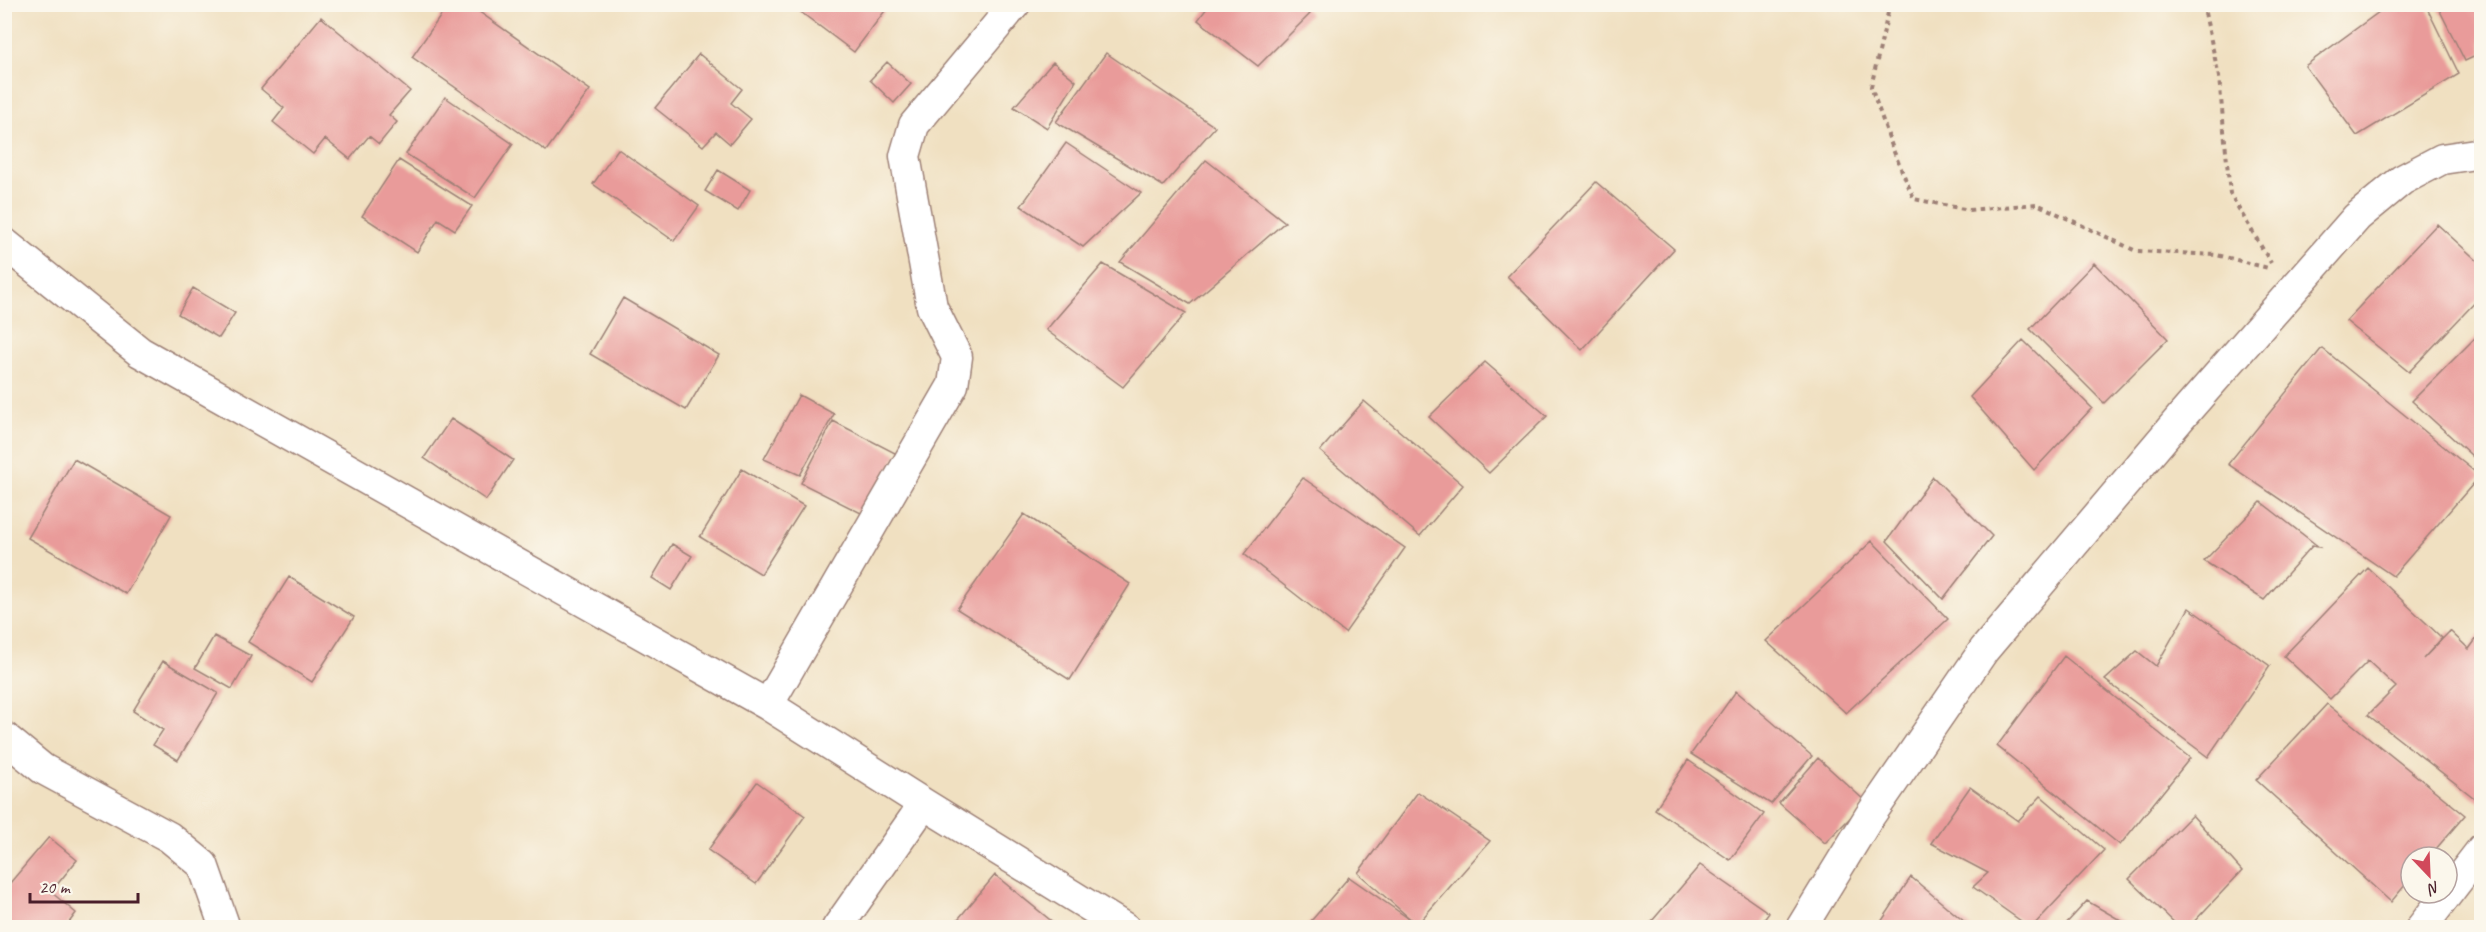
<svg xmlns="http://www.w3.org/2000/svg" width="2486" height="932" viewBox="0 0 2486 932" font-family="Caveat,sans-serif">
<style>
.building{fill:#e99b9a}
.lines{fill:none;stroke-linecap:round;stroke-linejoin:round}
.minor-casing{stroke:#9d8076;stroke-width:33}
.path{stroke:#9d8076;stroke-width:4;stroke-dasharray:4.5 4.5;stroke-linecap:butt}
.minor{stroke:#fff;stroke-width:30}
</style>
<rect width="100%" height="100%" fill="#fbf7ec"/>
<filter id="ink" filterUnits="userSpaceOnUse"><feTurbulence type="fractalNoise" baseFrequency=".0167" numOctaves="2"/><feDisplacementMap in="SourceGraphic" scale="12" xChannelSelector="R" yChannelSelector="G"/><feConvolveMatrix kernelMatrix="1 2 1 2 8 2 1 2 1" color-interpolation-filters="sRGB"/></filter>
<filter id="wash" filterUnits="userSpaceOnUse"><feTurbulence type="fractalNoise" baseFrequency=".008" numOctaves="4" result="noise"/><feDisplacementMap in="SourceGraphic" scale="24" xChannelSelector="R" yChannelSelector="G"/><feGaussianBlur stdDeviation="1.35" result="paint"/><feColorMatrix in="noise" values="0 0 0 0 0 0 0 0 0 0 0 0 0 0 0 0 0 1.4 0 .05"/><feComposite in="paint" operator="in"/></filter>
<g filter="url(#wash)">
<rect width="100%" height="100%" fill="#f0e0c1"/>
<g id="blocks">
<path class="building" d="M449,4H468L590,90L546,151L412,57Z
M790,4H890L854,52Z
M1210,4H1301L1310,14L1258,66L1198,20Z
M2390,4H2425L2459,74L2357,136L2305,66Z
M2437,5H2482V53L2465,61Z
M321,17L410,91L389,115L397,122L379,144L369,136L350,159L325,139L313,154L273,122L284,108L261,89Z
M1106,53L1215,127L1163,186L1056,122Z
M699,54L742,89L731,103L751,119L730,144L716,132L703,146L655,108Z
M887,62L911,84L894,103L870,80Z
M1053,62L1076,81L1047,128L1014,107Z
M445,97L513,144L475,198L406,154Z
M1066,143L1141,193L1083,247L1021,206Z
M618,149L699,206L674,241L593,184Z
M399,160L472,206L455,230L438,219L417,252L362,216Z
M1206,160L1285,222L1190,304L1120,262Z
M718,170L750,190L738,211L705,191Z
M1596,182L1674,249L1582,350L1507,276Z
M2437,224L2482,265V295L2409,372L2346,321Z
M2094,263L2168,339L2104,403L2030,329Z
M1103,264L1186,313L1123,387L1046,330Z
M193,288L235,313L219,338L178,314Z
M623,298L719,355L686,410L590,354Z
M2482,331V465L2412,401Z
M2023,340L2092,408L2034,470L1970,397Z
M2322,348L2480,476L2393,576L2228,464Z
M1485,362L1547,416L1489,473L1429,417Z
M799,395L834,414L800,475L764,459Z
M1364,401L1463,485L1420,536L1320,451Z
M451,419L513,460L486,500L424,458Z
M833,421L897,454L865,515L801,483Z
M74,459L171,515L126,594L28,538Z
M742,469L804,506L761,574L700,537Z
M1933,477L1992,536L1943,599L1887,541Z
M1303,478L1405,548L1345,633L1244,554Z
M2261,502L2319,547L2312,546L2264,600L2204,561Z
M1024,514L1130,584L1070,680L957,609Z
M1872,541L1948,619L1846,713L1766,641Z
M672,544L692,556L671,590L652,578Z
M2368,568L2442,638L2423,659L2450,631L2469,649L2482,631V804L2368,715L2396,687L2368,661L2330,699L2284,656Z
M289,577L354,617L312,682L248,642Z
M2189,608L2270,666L2208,757L2105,680L2137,651L2156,666Z
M214,636L251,656L232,689L195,668Z
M2064,656L2190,758L2120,845L1997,746Z
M163,661L218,693L178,760L153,745L163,730L133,711Z
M1736,691L1812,756L1771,804L1691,754Z
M2327,704L2465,815L2429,857H2411V878L2391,902L2256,780Z
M1818,758L1866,802L1825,843L1779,803Z
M1688,760L1764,814L1730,860L1655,809Z
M757,782L805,816L756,884L708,850Z
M1970,787L2018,821L2041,796L2104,850L2031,928L1973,887L1988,873L1931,843Z
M1418,792L1490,841L1414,928H1305L1349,877L1415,923L1358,873Z
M2192,815L2242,871L2188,928H2180L2129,879Z
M49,837L77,860L51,892L76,913L65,928H4V890Z
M1700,865L1769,913L1758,928H1646Z
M995,875L1060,928H958L954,924Z
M1911,877L1972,928H1877Z
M2087,901L2134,928H2062Z"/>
</g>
</g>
<g filter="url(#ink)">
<use href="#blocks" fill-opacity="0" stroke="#9d8076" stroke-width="1.5"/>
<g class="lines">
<g class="minor-casing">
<path id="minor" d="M4,243L140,352L768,705L924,804L1125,928
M768,705L953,385L957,357L932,307L905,156L914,125L1015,4
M4,737L43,769L169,837L203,865L225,928
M837,928L924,804
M1801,928L1869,817L1984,650L2182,416L2357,217L2402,180L2442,159L2482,153
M2421,928L2482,849"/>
</g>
<path class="path" d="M1890,4L1871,87L1894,152L1914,199L1969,210L2037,204L2136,251L2217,255L2268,268
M2203,4L2219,77L2230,194L2271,263"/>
<use href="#minor" class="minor"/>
</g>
</g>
<rect width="2486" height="932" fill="none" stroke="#fbf7ec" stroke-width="24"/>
<g transform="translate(2429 875) rotate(157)"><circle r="28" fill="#fbf7ec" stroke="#b4a19f" stroke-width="1.5"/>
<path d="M0-4.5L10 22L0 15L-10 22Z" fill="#d1495b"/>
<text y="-9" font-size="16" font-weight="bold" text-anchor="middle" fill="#4a1f2b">N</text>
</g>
<path d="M30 893v9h108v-9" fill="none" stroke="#4a1f2b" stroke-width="3"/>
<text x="39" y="893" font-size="18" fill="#4a1f2b" stroke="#fbf7ec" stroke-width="4.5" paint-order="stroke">20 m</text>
</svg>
